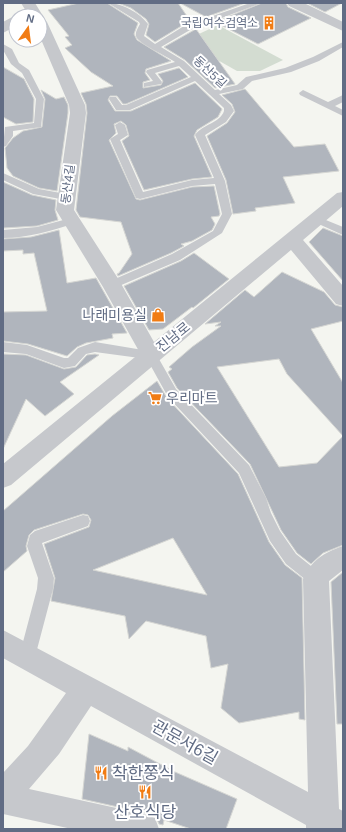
<svg xmlns="http://www.w3.org/2000/svg" width="346" height="832" viewBox="0 0 346 832" font-family="Arial,'Noto Sans KR',sans-serif">
<style>
.green{fill:#d3dcd1}
.building{fill:#b0b5bd;stroke:#d5d6d3;fill-rule:evenodd}
.lines{fill:none;stroke-linecap:round;stroke-linejoin:round}
.lane{fill:#c6c8cc;fill-rule:evenodd}
.street{fill:#c6c8cc;fill-rule:evenodd}
.labels{text-anchor:middle;stroke-width:4;stroke-linejoin:round;paint-order:stroke}
.far-poi-label{font-size:12px;fill:#616c84;stroke:#fff;text-anchor:end}
.far-street-label{font-size:12px;fill:#616c84;stroke:#fff}
.poi-label{font-size:14px;fill:#616c84;stroke:#fff;text-anchor:end}
.street-label{font-size:14px;fill:#616c84;stroke:#fff}
.near-street-label{font-size:17px;fill:#616c84;stroke:#fff}
.near-poi-label{font-size:17px;fill:#616c84;stroke:#fff;text-anchor:start}
</style>
<rect width="100%" height="100%" fill="#f4f5f0"/>
<path class="green" d="M218,25L283,60L260,71H237L184,41Z"/>
<path class="building" d="M79,3H107L138,23L134,34L137,40L171,61L146,69L145,73L150,80L143,82V88L161,85L163,81L158,74L179,68L188,77L126,104H123L117,96H110L108,100L115,111H131L195,83L222,109L218,117L197,130L194,136L212,177L192,179L144,190L122,141L129,136L126,125L121,121L114,124L116,133L109,140L136,199L140,200L192,187L214,186L220,214L219,216L211,217L215,224L212,230L192,241L181,244L184,246L171,253L118,276L117,274L119,273L132,254L121,222L80,217L76,210L87,113L86,104L81,93L113,86L91,72L65,48L72,45L65,37L69,36L48,10Z
M118,3H178L191,22L183,25L155,42L146,35L149,24L146,19L131,8Z
M180,3H245L206,17Z
M262,3H286L288,7L311,18L258,44L215,22Z
M307,3H342L325,12Z
M196,29L235,84L215,88L185,60L164,47Z
M3,67L24,79L34,99L33,122L16,124L3,117Z
M245,89L294,147L325,144L339,171L283,177L295,203L255,208L256,211L233,214L226,180L207,136L227,123L235,112L232,104L222,95Z
M41,90L56,99L64,97L68,105V113L57,191L39,188L13,176L7,168L5,148L13,138L23,131L42,127L45,99Z
M3,182L32,195L56,200L55,210L58,220L37,226L3,228Z
M323,228L343,236V281L309,242Z
M59,230L67,283L96,278L127,333L112,334L113,338L86,343L77,347L67,356L28,344L3,341V312L47,311L34,253L23,254V250L3,251V239L31,237Z
M194,253L229,279L193,308L192,307L163,329L149,330L124,286L181,261Z
M282,272L324,292L335,305L343,307V321L311,329L343,383V436L287,374L279,359L217,367L279,467L317,463L343,436V545L323,553L311,564L297,553L281,530L250,464L177,388L168,372L172,369L169,367L192,347L221,326H215L221,322L205,324L245,290L254,297Z
M3,354L26,355L64,369L76,367L87,355L95,354L99,355L60,382L74,394L45,416L26,399L3,449Z
M157,381L167,398L238,474L269,542L285,565L302,578L305,720L299,719V712L239,723L221,708L228,664L211,668L206,636L146,621L129,639L125,616L51,601L55,578L44,544L89,527L91,520L88,515L83,514L34,530L29,535L26,546L27,551L3,572V511L112,416ZM173,538L207,595L93,570Z
M343,572V724H337L331,582Z
M89,734L128,751V747L175,772L237,799L226,829H191L164,820L163,825L159,824L156,817L145,813L82,799Z"/>
<g class="lines">
<path class="lane" d="M108,3C122,3 140,13 148,24L144,36L155,44L184,26L250,3H261L190,30L161,47L184,61L215,90L237,85L246,77L285,68L313,57L343,42V47L319,61L291,72L252,81L243,89L219,94L231,105L234,111L226,122L205,135L225,181L232,214L222,233L180,260L112,289L108,288L106,285L108,282L172,254L213,231L222,214L215,184L192,186L140,199L136,198L110,139L118,134L115,125L120,122L125,125L128,135L120,140L143,192L192,180L214,178L195,135C203,124 220,123 224,111V108L195,81L130,110H116L109,99L110,97H116L122,105H126L191,77L179,66L155,73L162,82L161,84L144,87V83L153,81L146,72L147,70L175,62C167,56 137,43 136,36C135,32 138,28 140,24L139,22Z
M3,44L12,49L19,63L29,70L44,99L41,127L13,131V136L6,146L3,147L5,127L34,123L36,99L22,73L11,64L3,50Z
M303,90L328,102L343,95V102L335,106L343,110V116L300,95L299,93Z
M3,173L39,189L66,194L71,197L66,200L33,194L3,180Z
M316,216L343,227V235L312,221L311,219L312,217Z
M71,218L76,221L75,223C51,231 28,238 3,238V230L37,227Z
M3,342L27,345L64,358H68L78,348L95,342L155,352L176,389L249,465L266,498L271,513L280,531L296,554L321,574L324,579L321,584L316,586L311,584L286,564L270,541L239,473L168,397L147,359L95,352L86,354L75,366L64,368L26,354L3,352Z
M83,515L88,516L90,521L88,526L42,543L54,578L53,589L35,657L33,663L27,665L21,663L19,657L37,589L38,578L27,546L30,535L35,531Z"/>
<path class="street" d="M21,3H35L43,16L41,18L47,22L85,105L86,113L74,210L119,280L154,342L337,193L343,192V206L303,240L343,286V306L336,304L291,250L11,485L3,488V464L140,353L103,287L56,210L70,113L69,105L40,37V16H29Z
M287,3H304L343,22V31L289,6Z
M16,15L20,16H16V26L3,33V22Z
M343,546V570L329,581L339,809L343,811V829H306V825L91,706L59,754L29,789L144,814L155,818L159,829H72L3,814V773L28,746L66,693L3,658V630L308,792L303,579C312,560 323,553 343,546Z"/>
</g>
<defs>
<g id="building-bare" transform="scale(1.08)"><path d="M-4-6H4V6H1V3H-1V6H-4ZM-2.5-4.3h1.7v1.8h-1.7ZM.8-4.3h1.7v1.8H.8ZM-2.5-1h1.7V.8h-1.7ZM.8-1h1.7V.8H.8Z" fill="#f17c14" stroke="#fff" stroke-width="2.5" paint-order="stroke"/></g>
<g id="shop-bare" transform="scale(1.08)"><path d="M-5-2.5h2.3a2.7 3.5 0 0 1 5.4 0H5L5.5 6h-11ZM-1.5-2.5h3a1.5 2.3 0 0 0-3 0Z" fill="#f17c14" stroke="#fff" stroke-width="2.5" paint-order="stroke"/></g>
<g id="supermarket-bare" transform="scale(1.08)"><path d="M-6-5.5h2.5l.6 2H6L4.5 2H-2.5L-4.4-4H-6ZM-1.5 3.2a1.3 1.3 0 1 0 .1 0ZM3 3.2a1.3 1.3 0 1 0 .1 0Z" fill="#f17c14" stroke="#fff" stroke-width="2.5" paint-order="stroke"/></g>
<g id="restaurant-bare" transform="scale(1.08)"><path d="M-5-6h1v4h1v-4h1v4h1v-4h1v5L-1.5 .5V6h-2V.5L-5-1ZM5-6V6H3V1.5H1.5Q1.5-4 5-6Z" fill="#f17c14" stroke="#fff" stroke-width="2.5" paint-order="stroke"/></g>
</defs>
<g fill-rule="evenodd">
<use href="#building-bare" x="269" y="23"/>
<use href="#shop-bare" x="158" y="315"/>
<use href="#supermarket-bare" x="155" y="398"/>
<use href="#restaurant-bare" x="101" y="773"/>
<use href="#restaurant-bare" x="145" y="792"/>
</g>
<g class="labels">
<g class="far-poi-label">
<text x="258" y="27">국립여수검역소</text>
</g>
<g class="far-street-label">
<text transform="translate(210 72) rotate(43)" y="4">동산5길</text>
<text transform="translate(68 184) rotate(-83)" y="4">동산4길</text>
</g>
<g class="poi-label">
<text x="147" y="320">나래미용실</text>
<text x="166" y="403" text-anchor="start">우리마트</text>
</g>
<g class="street-label">
<text transform="translate(173 337) rotate(-39)" y="5">진남로</text>
</g>
<g class="near-street-label">
<text transform="translate(185 742) rotate(29)" y="6">관문서6길</text>
</g>
<g class="near-poi-label">
<text x="112" y="779">착한쭝식</text>
<text x="145" y="818" text-anchor="middle">산호식당</text>
</g>
</g>
<rect width="346" height="832" fill="none" stroke="#616c84" stroke-width="8"/>
<g transform="translate(28 28) rotate(14)"><circle r="19" fill="#ffffff" stroke="#c0c4ce"/>
<path d="M0-3L7 15L0 10L-7 15Z" fill="#f17c14"/>
<text y="-6" font-size="11" font-weight="bold" text-anchor="middle" fill="#616c84">N</text>
</g>
</svg>
